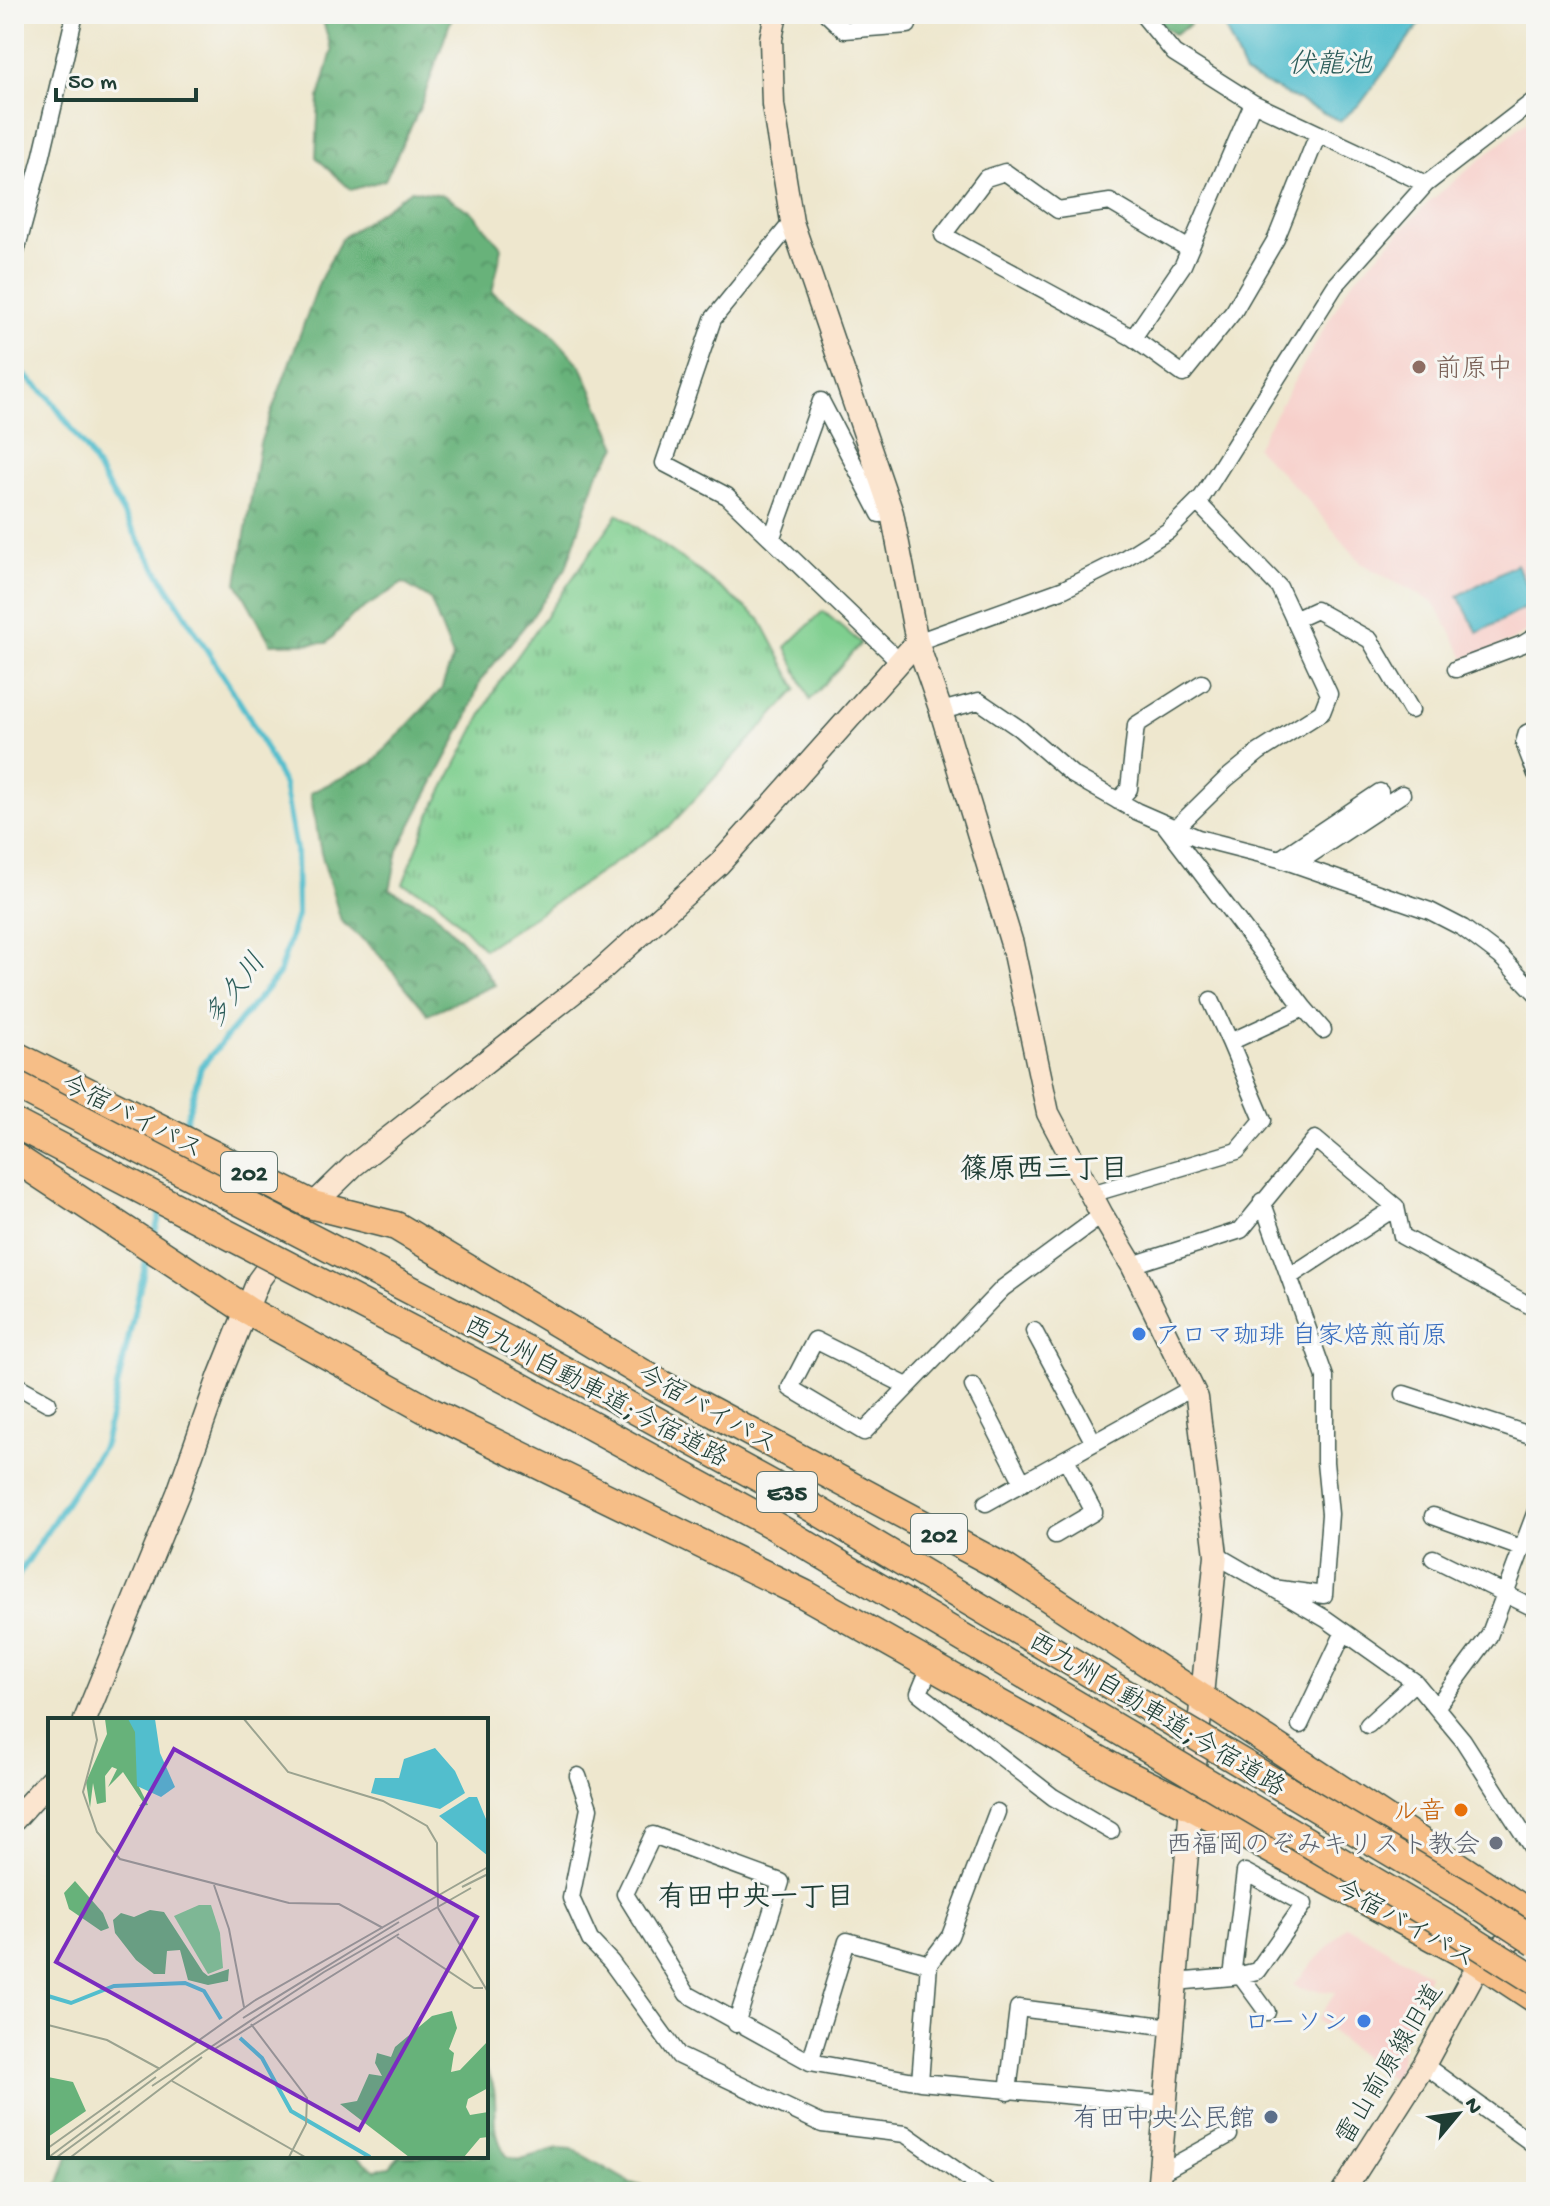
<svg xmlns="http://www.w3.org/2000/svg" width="1550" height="2206" viewBox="0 0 1550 2206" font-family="'Gochi Hand','Klee One',sans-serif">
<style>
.built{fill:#f7d0cb}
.grass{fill:url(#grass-tufts);stroke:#4f8662;stroke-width:2}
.forest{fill:url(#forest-crowns);stroke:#437857;stroke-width:2}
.pitch{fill:#7fcf8f;stroke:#4f8662;stroke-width:2}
.water{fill:#52becd;stroke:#387e80;stroke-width:2}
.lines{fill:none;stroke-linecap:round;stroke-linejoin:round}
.stream{stroke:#52becd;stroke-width:6}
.street-casing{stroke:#3e564b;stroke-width:19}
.secondary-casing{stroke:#3e564b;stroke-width:25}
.highway-casing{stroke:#3e564b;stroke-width:31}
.street{stroke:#fff;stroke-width:16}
.secondary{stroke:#fbe5cf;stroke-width:22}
.highway{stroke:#f6be87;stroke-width:28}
.highway-bridge-casing{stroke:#3e564b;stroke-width:31;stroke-linecap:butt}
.highway-bridge{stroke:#f6be87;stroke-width:28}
.education-dot{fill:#8d6e63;stroke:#f6f6f2;stroke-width:3}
.shop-dot{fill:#3f7fe0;stroke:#f6f6f2;stroke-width:3}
.food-dot{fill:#e8710a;stroke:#f6f6f2;stroke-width:3}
.worship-dot{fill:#6b7280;stroke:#f6f6f2;stroke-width:3}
.service-dot{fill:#5c6f8a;stroke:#f6f6f2;stroke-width:3}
.labels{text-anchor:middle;stroke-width:6;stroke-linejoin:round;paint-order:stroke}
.shield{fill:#f6f6f2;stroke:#60746d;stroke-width:2}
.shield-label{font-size:24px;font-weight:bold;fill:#1f3d34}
.education-label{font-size:26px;fill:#785e54;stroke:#f6f6f2;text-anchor:start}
.street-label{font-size:26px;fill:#1f3d34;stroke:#f6f6f2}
.shop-label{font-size:26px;fill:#366cbe;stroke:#f6f6f2;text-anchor:start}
.food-label{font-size:26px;fill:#c56008;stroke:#f6f6f2;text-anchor:end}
.worship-label{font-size:26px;fill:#5b616d;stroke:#f6f6f2;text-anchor:end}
.service-label{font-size:26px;fill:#4e5e75;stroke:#f6f6f2;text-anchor:end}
.water-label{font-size:28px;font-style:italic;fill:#2c5d5a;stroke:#f6f6f2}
.neighbourhood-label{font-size:28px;font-weight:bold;fill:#1f3d34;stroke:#f6f6f2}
.inset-river{fill:none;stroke:#52becd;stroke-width:4}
.inset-road{fill:none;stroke:#9ba390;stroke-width:2}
.view{fill:#7b2cbf;fill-opacity:0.15;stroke:#7b2cbf;stroke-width:4}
.inset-edge{fill:none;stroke:#1f3d34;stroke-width:4}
</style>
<defs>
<pattern id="grass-tufts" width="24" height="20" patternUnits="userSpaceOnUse" patternTransform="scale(2)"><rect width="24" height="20" fill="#7fcf8f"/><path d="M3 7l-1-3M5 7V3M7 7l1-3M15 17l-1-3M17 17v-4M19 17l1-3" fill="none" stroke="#67a976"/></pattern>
<pattern id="forest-crowns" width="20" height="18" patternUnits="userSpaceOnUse" patternTransform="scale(2)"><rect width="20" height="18" fill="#67b27a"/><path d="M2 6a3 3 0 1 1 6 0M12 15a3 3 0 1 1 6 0" fill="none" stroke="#549265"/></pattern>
</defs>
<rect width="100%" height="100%" fill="#f6f6f2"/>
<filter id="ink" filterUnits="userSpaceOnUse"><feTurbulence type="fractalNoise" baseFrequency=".0125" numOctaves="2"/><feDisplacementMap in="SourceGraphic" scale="16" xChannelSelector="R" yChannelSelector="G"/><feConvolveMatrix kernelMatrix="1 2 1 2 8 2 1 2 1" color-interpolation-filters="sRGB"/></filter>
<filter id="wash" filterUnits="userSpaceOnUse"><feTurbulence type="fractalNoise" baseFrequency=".006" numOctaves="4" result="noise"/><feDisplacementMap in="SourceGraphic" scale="32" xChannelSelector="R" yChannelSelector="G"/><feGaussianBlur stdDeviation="1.8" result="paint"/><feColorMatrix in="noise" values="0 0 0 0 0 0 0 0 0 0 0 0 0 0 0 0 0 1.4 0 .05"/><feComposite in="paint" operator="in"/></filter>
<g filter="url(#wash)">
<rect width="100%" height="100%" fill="#eee7ce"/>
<path class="built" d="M1534,115L1536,626L1511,641L1466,660L1434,603L1362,564L1305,497L1256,448L1349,285L1429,202Z
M1347,1926L1429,1974L1404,2038L1396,2083L1317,2020L1336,1992L1302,1989L1293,1985Z"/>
<path class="grass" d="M618,514L691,565L760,619L797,689L669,827L484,949L436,899L403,884L429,817L497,685Z"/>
<path class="forest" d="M321,14H453L420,108L385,180L351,190L316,157L319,98L332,51Z
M1156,14H1194L1189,26L1174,34L1163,27Z
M411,190L443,195L473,213L502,248L492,292L548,330L581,366L617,447L597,475L566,568L532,617L480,681L466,720L398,850L390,890L432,910L473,953L495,985L428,1014L375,950L341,921L321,853L310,793L372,763L441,690L453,657L430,599L403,583L352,616L327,643L271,644L237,583L260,443L320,280L342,238Z
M486,2070C505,2097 485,2126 507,2156L518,2160L558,2148L572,2149L631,2183L661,2192H56L68,2156H353L375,2169L390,2167L399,2156H486Z"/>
<path class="pitch" d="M823,611L861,643L810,700L786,647Z"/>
<path class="water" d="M1222,14H1427L1361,103L1340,121L1245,74L1224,26Z
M1516,564L1536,602L1478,633L1458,596Z"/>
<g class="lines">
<path class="stream" d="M14,366L49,397L88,452L148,556L249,717L284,785L296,850L297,915L279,974L201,1067L183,1131
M153,1239L162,1207
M14,1582L104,1444L148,1253"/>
</g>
</g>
<g filter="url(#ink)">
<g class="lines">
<g class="street-casing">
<path id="street" d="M827,14L844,30L908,25
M1142,14L1174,53L1253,103L1426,184
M792,222L713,319L664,463L727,496L899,661
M1189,249L1110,202L1058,210L1005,172L986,178L943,235L1133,338L1183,374L1234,311L1276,239L1318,134
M14,259L41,159L75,14
M1133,338L1183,265L1253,103
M772,537L821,401L880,514L892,513
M1294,620L1316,610L1370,640L1411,710
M917,642L1064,589L1122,560L1168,531L1202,497L1335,286L1426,184L1536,99
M1456,669L1523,644L1536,636
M941,711L979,701L1020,729L1073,775L1136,811L1198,838L1280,859L1430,911L1463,928L1500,956L1536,993
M1536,729L1527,733L1524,743L1536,774
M1118,801L1129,789L1136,725L1202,683
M1176,828L1226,779L1259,752L1322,712L1329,694L1279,587L1197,502
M1280,859L1380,792
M1296,864L1402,794
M1211,1000L1230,1042
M1304,1008L1323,1030
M1091,1194L1237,1151L1263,1120L1230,1042L1304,1008L1164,824
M1262,1201L1325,1377V1462L1330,1514L1324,1595L1273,1588
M1132,1265L1241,1230L1315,1139L1396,1207L1402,1236L1536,1309
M1289,1277L1396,1207
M1034,1331L1094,1443
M14,1384L48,1403
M907,1386L815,1340L790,1388L864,1432L1003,1288L1102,1215
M973,1386L1023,1483
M1404,1394L1536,1437
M986,1503L1192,1388
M1433,1516L1521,1548
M1055,1535L1094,1512L1066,1459
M1216,1555L1326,1619L1415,1682L1463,1740L1536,1854
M1433,1558L1536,1609
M931,1664L919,1693L1053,1797L1111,1831
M1437,1706L1489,1636L1536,1511
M1300,1725L1344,1632
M1368,1725L1415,1682
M578,1776L589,1808L571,1898L590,1940L611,1962L679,2056L822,2124L905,2134L987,2192
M929,1964L950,1936L997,1812
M1240,1975L1267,2012
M1175,1982L1232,1977L1257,1971L1304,1904L1245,1872L1232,1977
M736,2024L781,1882L653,1835L625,1894L687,1994L810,2062L920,2082L1164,2104
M810,2062L847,1941L929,1964L920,2082
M1424,2065L1536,2146
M1008,2092L1018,2008L1172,2027
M1160,2173L1229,2135"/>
</g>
<g class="secondary-casing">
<path id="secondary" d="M776,14L771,39L773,105L792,222L892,513L917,642L941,711L1012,944L1048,1113L1102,1215L1132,1265L1197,1398L1216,1555L1191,1806L1158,2192
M313,1205L353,1166L597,974L719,864L917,642
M85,1720L178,1493L220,1375L258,1281L266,1270
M14,1820L50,1780
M1343,2192L1424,2065L1480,1962L1531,1926"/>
</g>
<g class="highway-casing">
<path id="highway" d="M14,1055L313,1205L396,1226L662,1385L1004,1568L1536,1918
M14,1157L248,1311L429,1411L804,1594L1115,1769L1191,1806L1480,1962L1536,1999"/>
</g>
<use href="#street" class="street"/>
<use href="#secondary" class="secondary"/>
<use href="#highway" class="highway"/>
<g class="highway-bridge-casing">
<path id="highway-bridge" d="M14,1084L532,1353L791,1495L1467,1897L1536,1942
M14,1123L515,1384L773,1525L1449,1926L1536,1981"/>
</g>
<use href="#highway-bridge" class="highway-bridge"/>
</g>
</g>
<circle class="education-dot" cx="1419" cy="367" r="8"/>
<g class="shop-dot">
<circle cx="1139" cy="1334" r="8"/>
<circle cx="1364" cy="2021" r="8"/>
</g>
<circle class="food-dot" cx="1461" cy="1810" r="8"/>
<circle class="worship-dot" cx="1496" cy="1843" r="8"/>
<circle class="service-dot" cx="1271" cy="2117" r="8"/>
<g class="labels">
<g class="shield">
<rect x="221" y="1152" width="56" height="40" rx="6"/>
<rect x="757" y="1472" width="60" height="40" rx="6"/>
<rect x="911" y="1514" width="56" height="40" rx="6"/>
</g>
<g class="shield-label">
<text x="249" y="1180">202</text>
<text x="787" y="1500">E35</text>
<text x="939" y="1542">202</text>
</g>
<g class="education-label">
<text x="1435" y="376">前原中</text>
</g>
<g class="street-label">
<text transform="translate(133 1115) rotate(27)" y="9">今宿バイパス</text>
<text transform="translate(597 1390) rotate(28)" y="9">西九州自動車道;今宿道路</text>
<text transform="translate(708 1408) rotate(29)" y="9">今宿バイパス</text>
<text transform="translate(1158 1713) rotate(31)" y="9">西九州自動車道;今宿道路</text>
<text transform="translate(1406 1922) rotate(29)" y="9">今宿バイパス</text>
<text transform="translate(1388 2063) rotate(-59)" y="9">雷山前原線旧道</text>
</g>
<g class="shop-label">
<text x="1155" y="1343">アロマ珈琲 自家焙煎前原</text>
<text x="1348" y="2030" text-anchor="end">ローソン</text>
</g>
<g class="food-label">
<text x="1445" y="1819">ル音</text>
</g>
<g class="worship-label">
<text x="1480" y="1852">西福岡のぞみキリスト教会</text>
</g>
<g class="service-label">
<text x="1255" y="2126">有田中央公民館</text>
</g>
<g class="water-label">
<text x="1330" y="72">伏龍池</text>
<text transform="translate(233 989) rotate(-54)" y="10">多久川</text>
</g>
<g class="neighbourhood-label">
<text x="1044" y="1177">篠原西三丁目</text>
<text x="756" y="1905">有田中央一丁目</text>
</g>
</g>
<g transform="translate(48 1718)">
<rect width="440" height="440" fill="#eee7ce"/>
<path d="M151,187H163L172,215L175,250L160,256L126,198Z" fill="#7fcf8f"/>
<path d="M57,1H82L89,14L91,69L100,87L91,88L95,84L75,54L60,69L69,51L64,49L57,58L58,84L49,86L45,65L42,90L38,64L59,16ZM27,163L55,195L61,210L53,213L21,191L16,175ZM102,192L116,194L155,254L160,258L181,251L180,263L160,267L140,262L132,232L119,233L117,256H106L88,242L67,215L65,202L73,195L86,199ZM404,293L409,310L401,331L406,335L403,354L412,352L440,323V370L420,381L418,389L422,397L440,394V419L432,420L416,439H361L292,386L309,383L321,356L334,358L327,345L329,335L343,339L347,329L384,298ZM0,359L25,364L38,393L0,419Z" fill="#67b27a"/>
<path d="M80,1H107L112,35L127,69L113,79L89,68L87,14ZM387,30L407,53L417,75L392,91L323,75L327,60H351L356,41ZM421,79H429L440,106V138L391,98Z" fill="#52becd"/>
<path class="inset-river" d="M0,278L23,285L66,268L137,265L156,273L173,301M192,320L214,340L243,393L322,439"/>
<path class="inset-road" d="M45,1L49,22L35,74L49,114L72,141L241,185L291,186L335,210M196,1L240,54L335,83L379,108L389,125L390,190M166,167L181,211L196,289M414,169L440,156M390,190L440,274M349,219L426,270H435M195,300L351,204M203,306L259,380L258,406L241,439M0,307L59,322L112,351M165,332L351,216M124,363L257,439M104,368L276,254L423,170M0,430L206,283L440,149M1,439L108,359M9,439L72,393M23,439L154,339"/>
<path class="view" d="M126,31L429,199L311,412L8,244Z"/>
<rect width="440" height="440" class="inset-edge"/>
</g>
<rect width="1550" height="2206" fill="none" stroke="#f6f6f2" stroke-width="48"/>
<g transform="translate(1458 2114) rotate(61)" stroke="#f6f6f2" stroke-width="6" paint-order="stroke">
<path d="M0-6L14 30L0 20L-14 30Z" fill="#1f3d34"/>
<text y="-12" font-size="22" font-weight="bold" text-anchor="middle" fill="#1f3d34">N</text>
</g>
<path d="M56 88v12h140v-12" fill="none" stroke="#1f3d34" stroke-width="4"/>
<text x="68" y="88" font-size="24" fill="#1f3d34" stroke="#f6f6f2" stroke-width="6" paint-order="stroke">50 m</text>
</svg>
